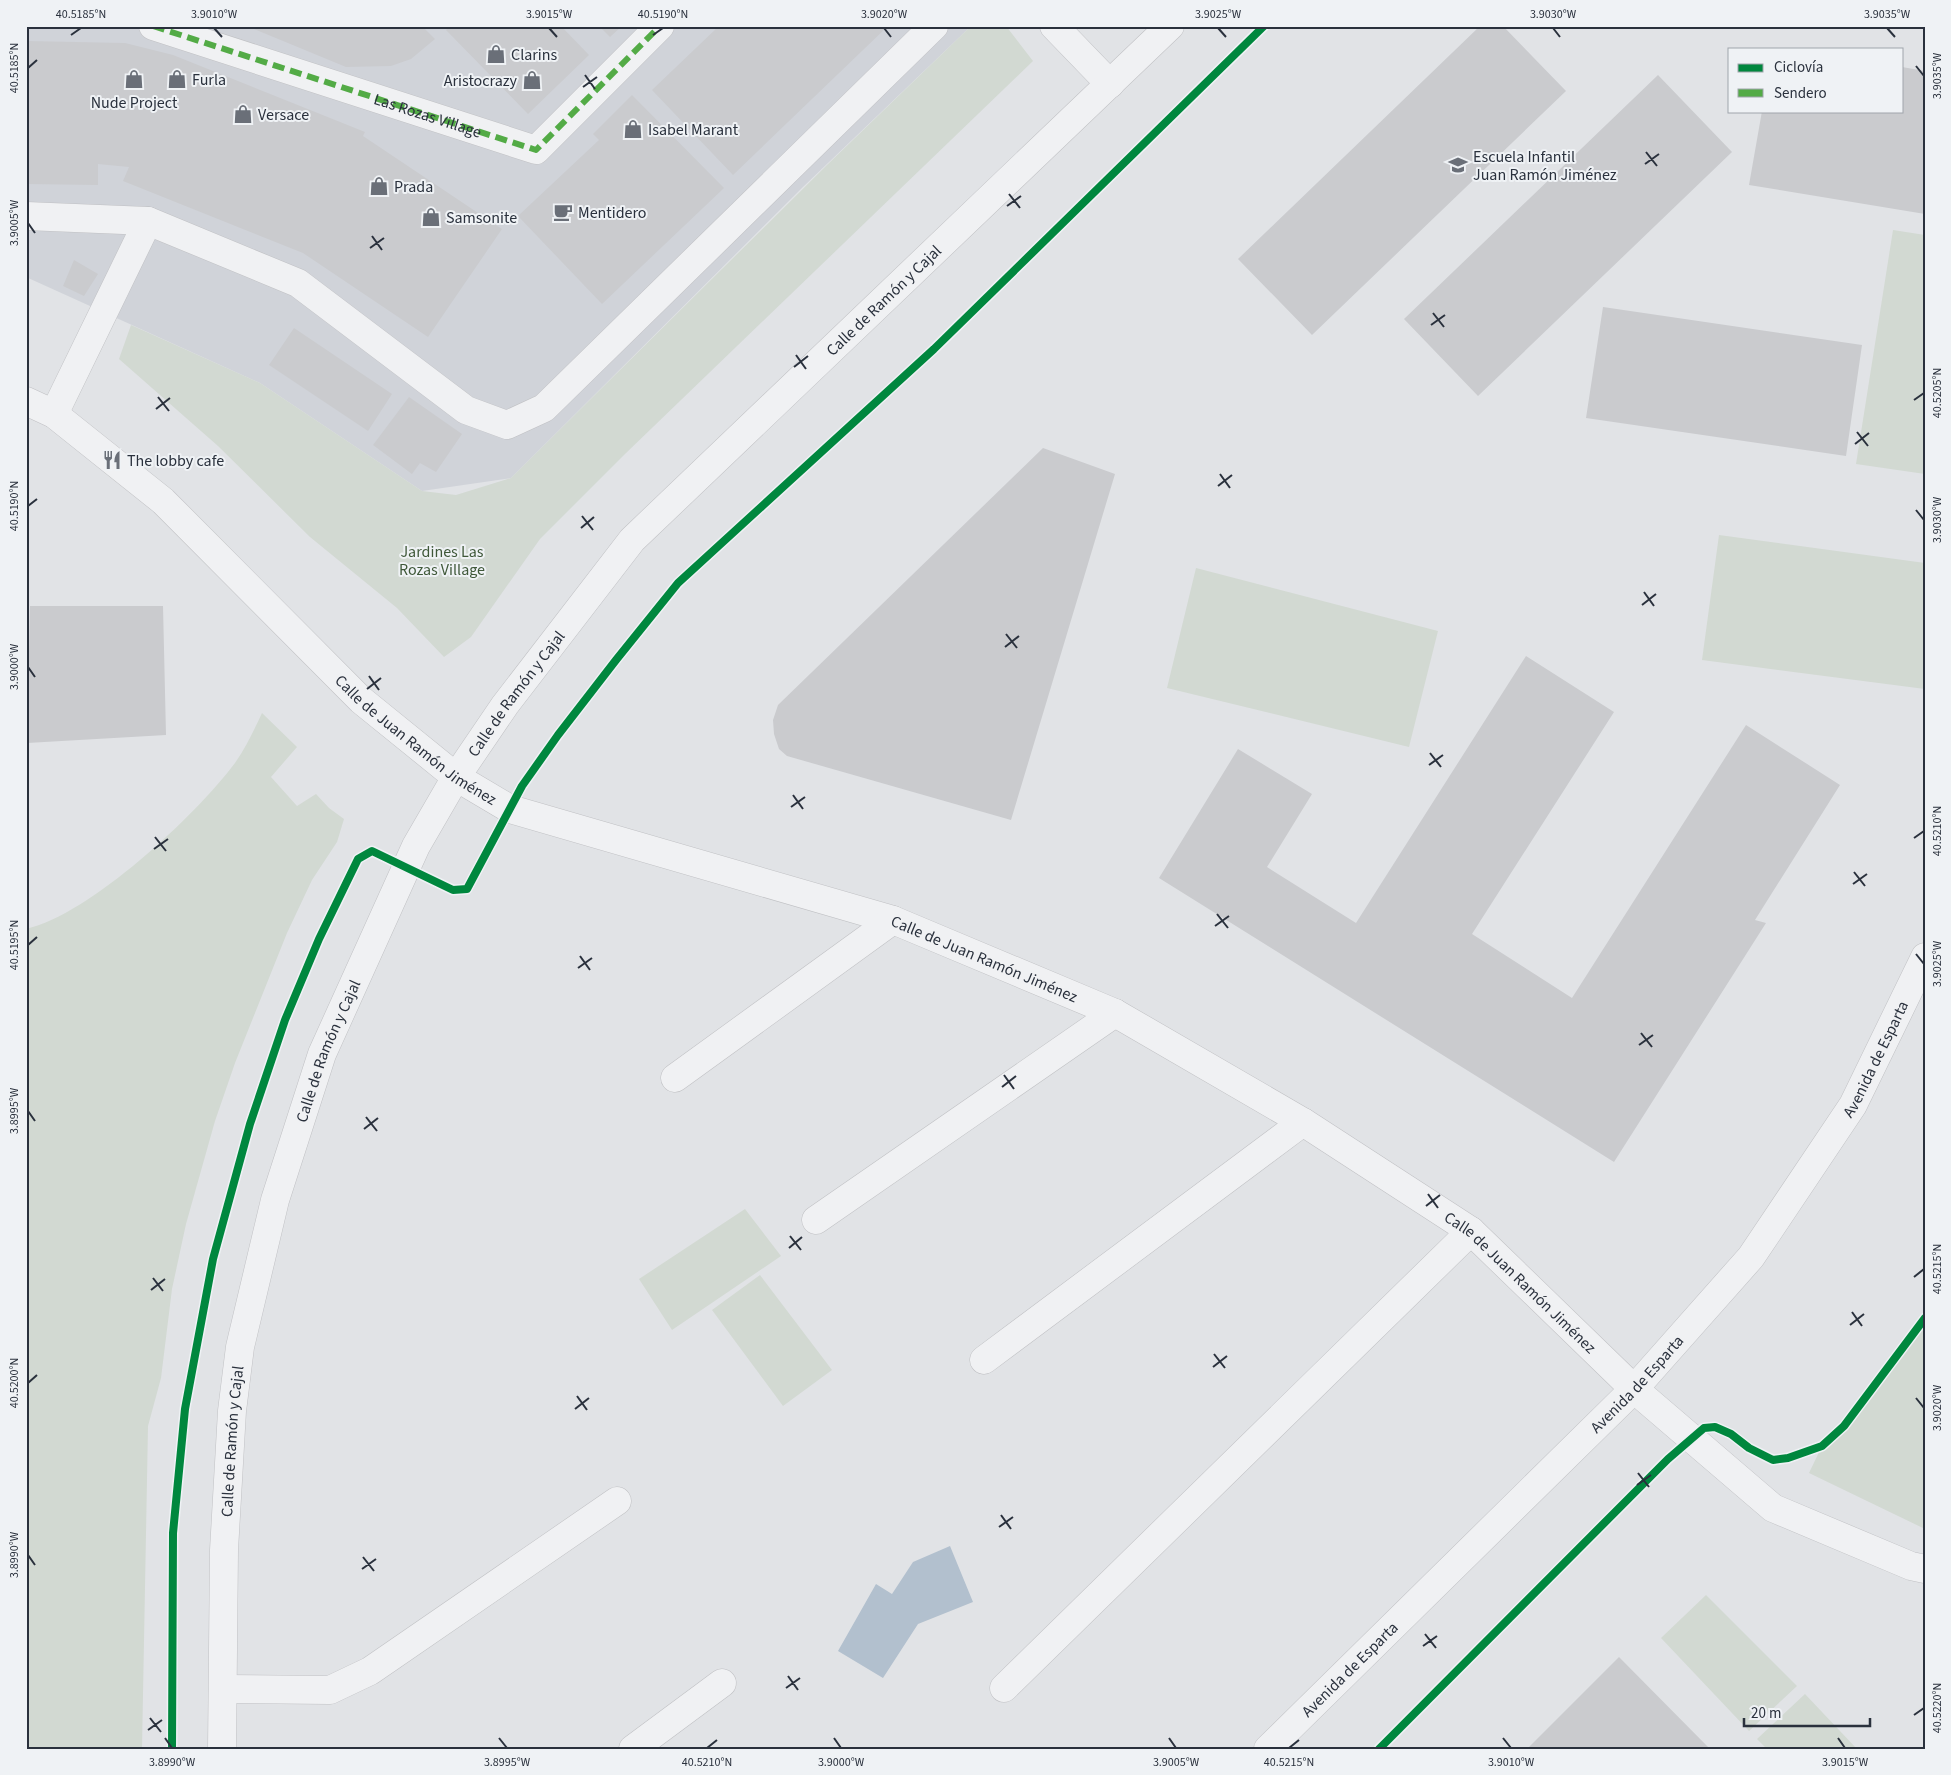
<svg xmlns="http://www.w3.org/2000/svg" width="1951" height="1775" viewBox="0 0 1951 1775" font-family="'Source Sans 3',sans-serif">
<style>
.built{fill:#d0d3d9}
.green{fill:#d2d9d2}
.water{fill:#b2c0ce}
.building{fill:#cacbce}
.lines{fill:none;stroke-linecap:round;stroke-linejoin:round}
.minor-casing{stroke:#c0c1c4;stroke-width:29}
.minor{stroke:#f0f1f3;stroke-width:28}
.quiet{stroke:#53ab46;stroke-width:6;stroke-dasharray:12 6;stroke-linecap:butt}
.cycleway-casing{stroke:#eff2f5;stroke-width:11}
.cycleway{stroke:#00873e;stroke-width:8}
.ticks{fill:none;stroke:#2a313d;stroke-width:2}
.labels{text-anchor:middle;stroke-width:4;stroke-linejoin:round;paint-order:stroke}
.poi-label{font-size:16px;fill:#2a313d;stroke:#eff2f5;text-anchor:start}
.street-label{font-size:16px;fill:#2a313d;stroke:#eff2f5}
.park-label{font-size:16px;fill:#3f5839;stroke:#eff2f5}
.neatline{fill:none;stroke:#2a313d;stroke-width:2}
.ticks-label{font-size:12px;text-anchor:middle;fill:#2a313d}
</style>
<rect width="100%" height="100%" fill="#e1e3e6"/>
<path class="built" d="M26,26H971L804,186L511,478L422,491L260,383L26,277Z"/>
<path class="green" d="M971,26H1006L1033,61L625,454L540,539L471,637L444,657L397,608L310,537L218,446L119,359L131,325L260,383L422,491L456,495L511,478L828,164Z
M1893,230L1925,235V474L1856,464Z
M1719,535L1925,563V689L1702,660Z
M1196,568L1438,631L1409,747L1167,688Z
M262,713L297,747L271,777L297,806L316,794L329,808L344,819L337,842L312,880L287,933L235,1063L215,1121L186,1224L172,1289L161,1378L148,1426L142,1749H26V929C91,914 195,816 235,763C246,747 254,730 262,713Z
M745,1209L781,1256L672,1330L639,1279Z
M760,1275L832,1370L783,1406L712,1310Z
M1925,1318V1529L1809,1473L1822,1446L1844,1426Z
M1706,1595L1797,1686L1749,1731L1661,1638Z
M1805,1694L1857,1749H1767L1757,1739Z"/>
<path class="water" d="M950,1546L973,1602L918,1624L883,1678L838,1651L876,1584L892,1594L913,1562Z"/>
<path class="building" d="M247,26H426L424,28L435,39L411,59L391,66L346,67Z
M450,26H561L589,55L528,114L446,30Z
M599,26H622L610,37Z
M719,26H888L733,175L652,90Z
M1480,26H1503L1566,91L1312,335L1238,259Z
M26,41L125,43L173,55L365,132L363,136L502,229L428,337L303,253L123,181L129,167L98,164V185L26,184Z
M1902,67L1925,71V214L1749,185L1762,111H1902Z
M1658,75L1732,152L1478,396L1404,319Z
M632,95L724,188L602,304L518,216L599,140L593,134Z
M74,260L98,274L84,296L63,286Z
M1603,307L1862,345L1846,456L1586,418Z
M294,328L392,394L368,431L269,365Z
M409,397L462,434L436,472L420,463L412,474L373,445Z
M1043,448L1115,474L1011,820L787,756L779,749L774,734L773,720L778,705Z
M30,606H163L166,735L27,743Z
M1526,656L1614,712L1472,934L1572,998L1746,725L1840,785L1755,920L1766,923L1614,1162L1159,878L1238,749L1312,794L1267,867L1356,923Z
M1619,1657L1710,1749H1527Z"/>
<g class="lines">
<g class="minor-casing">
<g id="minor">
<path id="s1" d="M153,26L536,150L660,26"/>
<path d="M1054,26L1110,84"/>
<path d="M26,216L148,221L298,283L466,410L507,425L544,408L934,26"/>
<path id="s2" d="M26,401L54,414L163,501L361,700L456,777L510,809L893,920L1115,1013L1303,1122L1471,1231L1634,1389L1773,1508L1911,1566L1925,1569"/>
<path d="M54,414L148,221"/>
<path d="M675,1078L893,920"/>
<path d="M816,1220L1115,1013"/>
<path d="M984,1360L1303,1122"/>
<path d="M1004,1688L1471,1231"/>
<path d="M223,1689L330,1690L370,1671L617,1501"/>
<path id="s3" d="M222,1749L224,1550L232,1411L240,1347L275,1200L322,1054L416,846L456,777L505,705L632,540L1170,26"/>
<path d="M633,1749L722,1683"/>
<path id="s4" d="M1268,1749L1634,1389L1751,1257L1853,1105L1925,957"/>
</g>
</g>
<use href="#minor" class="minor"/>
<path class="quiet" d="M153,26L536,150L660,26"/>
<g class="cycleway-casing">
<path id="cycleway" d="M172,1749L173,1533L185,1409L213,1259L250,1124L285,1020L319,939L358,859L372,851L453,890L467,889L522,786L558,735L616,660L678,583L934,349L1264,26
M1379,1749L1668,1459L1704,1428L1715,1427L1731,1434L1749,1448L1773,1460L1788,1458L1822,1446L1844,1426L1925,1318"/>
</g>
<use href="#cycleway" class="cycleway"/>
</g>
<path class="ticks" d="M214,28L222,37M549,28L557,37M884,28L891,37M1218,28L1226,37M1553,28L1560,37M1887,28L1895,37M71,35L81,28M653,35L663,28M1916,66L1924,76M28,68L37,60M585,75L595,89M583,87L597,77M1646,152L1657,166M1645,164L1659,154M1009,194L1020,208M1007,206L1021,196M28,223L35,233M372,236L382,250M370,248L384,238M1433,313L1444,327M1431,325L1445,315M796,355L806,369M794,367L808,356M158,397L169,411M1914,400L1924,393M156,409L170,398M1857,432L1868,446M1855,444L1869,433M1220,474L1230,488M1218,486L1232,475M28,506L37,499M1916,510L1924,520M582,516L593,530M581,528L594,517M1644,592L1654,606M1642,605L1656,594M1006,634L1017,648M1005,647L1019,636M28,667L35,677M369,676L379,690M367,689L381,678M1430,753L1441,767M1429,765L1443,755M793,795L803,809M791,807L805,797M155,837L166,851M1914,838L1924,831M154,849L168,839M1854,872L1865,886M1853,884L1867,874M1217,914L1228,928M1215,926L1229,916M28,945L37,937M1916,954L1924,964M580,956L590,970M578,968L592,958M1641,1033L1652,1047M1639,1045L1653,1035M1004,1075L1014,1089M1002,1087L1016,1076M28,1111L35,1121M366,1117L377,1131M364,1129L378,1118M1428,1194L1438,1208M1426,1206L1440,1195M790,1236L801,1250M789,1248L802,1237M1914,1277L1924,1269M153,1278L163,1291M151,1290L165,1279M1852,1312L1862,1326M1850,1325L1864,1314M1214,1354L1225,1368M1213,1367L1227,1356M28,1383L37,1375M577,1396L587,1410M1916,1398L1924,1408M575,1409L589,1398M1638,1473L1649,1487M1637,1485L1651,1475M1001,1515L1011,1529M999,1527L1013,1517M28,1555L35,1565M363,1557L374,1571M362,1569L376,1559M1425,1634L1436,1648M1423,1646L1437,1636M788,1676L798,1690M786,1688L800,1678M1914,1715L1924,1708M150,1718L161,1732M148,1730L162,1720M165,1738L172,1748M499,1738L507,1748M834,1738L841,1748M1169,1738L1176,1748M1503,1738L1511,1748M1838,1738L1845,1748M707,1748L717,1740M1289,1748L1299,1740"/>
<defs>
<g id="shop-bare" transform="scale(1.5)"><path d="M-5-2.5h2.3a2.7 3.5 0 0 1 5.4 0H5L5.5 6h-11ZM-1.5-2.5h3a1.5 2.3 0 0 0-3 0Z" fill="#6a6f78" stroke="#eff2f5" stroke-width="2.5" paint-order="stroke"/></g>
<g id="school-bare" transform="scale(1.5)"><path d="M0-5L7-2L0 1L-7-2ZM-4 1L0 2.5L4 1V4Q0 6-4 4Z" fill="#6a6f78" stroke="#eff2f5" stroke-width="2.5" paint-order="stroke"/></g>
<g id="cafe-bare" transform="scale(1.5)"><path d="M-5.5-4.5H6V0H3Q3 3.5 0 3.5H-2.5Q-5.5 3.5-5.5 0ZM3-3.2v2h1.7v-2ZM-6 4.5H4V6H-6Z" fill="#6a6f78" stroke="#eff2f5" stroke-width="2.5" paint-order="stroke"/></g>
<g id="restaurant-bare" transform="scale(1.5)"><path d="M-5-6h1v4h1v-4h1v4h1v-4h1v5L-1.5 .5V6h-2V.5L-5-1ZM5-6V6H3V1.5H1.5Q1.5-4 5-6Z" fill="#6a6f78" stroke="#eff2f5" stroke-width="2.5" paint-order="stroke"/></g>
</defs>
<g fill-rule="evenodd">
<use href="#shop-bare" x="496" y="54"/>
<use href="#shop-bare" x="134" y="79"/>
<use href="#shop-bare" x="177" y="79"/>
<use href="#shop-bare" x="532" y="80"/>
<use href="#shop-bare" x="243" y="114"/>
<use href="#shop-bare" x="633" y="129"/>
<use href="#school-bare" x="1458" y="165"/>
<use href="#shop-bare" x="379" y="186"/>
<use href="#cafe-bare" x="563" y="212"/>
<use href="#shop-bare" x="431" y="217"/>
<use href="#restaurant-bare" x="112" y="460"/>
</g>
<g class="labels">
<g class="poi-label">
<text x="511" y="60">Clarins</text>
<text x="192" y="85">Furla</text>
<text x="517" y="86" text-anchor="end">Aristocrazy</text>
<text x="134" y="108" text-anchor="middle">Nude Project</text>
<text x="258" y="120">Versace</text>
<text x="648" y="135">Isabel Marant</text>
<text x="1473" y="162">Escuela Infantil<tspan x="1473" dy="18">Juan Ramón Jiménez</tspan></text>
<text x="394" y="192">Prada</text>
<text x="578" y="218">Mentidero</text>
<text x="446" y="223">Samsonite</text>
<text x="127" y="466">The lobby cafe</text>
</g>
<g class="street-label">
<text dy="6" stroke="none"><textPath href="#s1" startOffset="289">Las Rozas Village</textPath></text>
<text dy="6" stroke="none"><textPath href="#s3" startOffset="1658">Calle de Ramón y Cajal</textPath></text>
<text dy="6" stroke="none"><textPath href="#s3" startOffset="1118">Calle de Ramón y Cajal</textPath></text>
<text dy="6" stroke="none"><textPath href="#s2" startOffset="519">Calle de Juan Ramón Jiménez</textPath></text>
<text dy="6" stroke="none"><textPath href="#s2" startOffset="1134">Calle de Juan Ramón Jiménez</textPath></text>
<text dy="6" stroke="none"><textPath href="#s3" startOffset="712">Calle de Ramón y Cajal</textPath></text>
<text dy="6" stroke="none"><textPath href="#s4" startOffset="924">Avenida de Esparta</textPath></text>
<text dy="6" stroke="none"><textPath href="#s2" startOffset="1764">Calle de Juan Ramón Jiménez</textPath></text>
<text dy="6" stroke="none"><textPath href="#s4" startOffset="519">Avenida de Esparta</textPath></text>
<text dy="6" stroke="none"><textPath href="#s3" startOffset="308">Calle de Ramón y Cajal</textPath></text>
<text dy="6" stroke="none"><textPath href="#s4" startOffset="114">Avenida de Esparta</textPath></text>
</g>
<g class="park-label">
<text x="442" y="557">Jardines Las<tspan x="442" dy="18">Rozas Village</tspan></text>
</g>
</g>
<rect width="1951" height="1775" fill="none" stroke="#eff2f5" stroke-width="55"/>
<rect x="1728" y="48" width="175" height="65" fill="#eff2f5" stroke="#a0a5ab"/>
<rect x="1738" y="64" width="25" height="8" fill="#00873e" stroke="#a0a5ab"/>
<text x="1774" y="72" font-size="15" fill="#2a313d">Ciclovía</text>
<rect x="1738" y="89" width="25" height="8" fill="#53ab46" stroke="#a0a5ab"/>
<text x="1774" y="98" font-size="15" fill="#2a313d">Sendero</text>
<path d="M1744 1718v8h126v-8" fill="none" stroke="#2a313d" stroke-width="2.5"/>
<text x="1751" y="1718" font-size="15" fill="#2a313d" stroke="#eff2f5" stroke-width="4" paint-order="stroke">20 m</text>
<rect x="28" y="28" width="1896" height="1720" class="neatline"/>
<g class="ticks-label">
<text x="81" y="18">40.5185°N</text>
<text x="214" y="18">3.9010°W</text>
<text x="549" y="18">3.9015°W</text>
<text x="663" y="18">40.5190°N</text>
<text x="884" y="18">3.9020°W</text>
<text x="1218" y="18">3.9025°W</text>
<text x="1553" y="18">3.9030°W</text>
<text x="1887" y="18">3.9035°W</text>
<text transform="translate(14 68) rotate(-90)" y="4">40.5185°N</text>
<text transform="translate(1937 76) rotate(-90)" y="4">3.9035°W</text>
<text transform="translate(14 223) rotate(-90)" y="4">3.9005°W</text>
<text transform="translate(1937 393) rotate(-90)" y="4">40.5205°N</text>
<text transform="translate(14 506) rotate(-90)" y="4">40.5190°N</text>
<text transform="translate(1937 520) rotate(-90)" y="4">3.9030°W</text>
<text transform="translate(14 667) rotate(-90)" y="4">3.9000°W</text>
<text transform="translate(1937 831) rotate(-90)" y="4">40.5210°N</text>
<text transform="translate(14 945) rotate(-90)" y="4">40.5195°N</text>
<text transform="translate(1937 964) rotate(-90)" y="4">3.9025°W</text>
<text transform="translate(14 1111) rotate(-90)" y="4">3.8995°W</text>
<text transform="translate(1937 1269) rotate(-90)" y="4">40.5215°N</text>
<text transform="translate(14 1383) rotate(-90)" y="4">40.5200°N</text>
<text transform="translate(1937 1408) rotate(-90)" y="4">3.9020°W</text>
<text transform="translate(14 1555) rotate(-90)" y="4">3.8990°W</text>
<text transform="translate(1937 1708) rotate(-90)" y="4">40.5220°N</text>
<text x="172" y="1766">3.8990°W</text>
<text x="507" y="1766">3.8995°W</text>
<text x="707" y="1766">40.5210°N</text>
<text x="841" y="1766">3.9000°W</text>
<text x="1176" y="1766">3.9005°W</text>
<text x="1289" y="1766">40.5215°N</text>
<text x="1511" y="1766">3.9010°W</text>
<text x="1845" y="1766">3.9015°W</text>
</g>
</svg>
